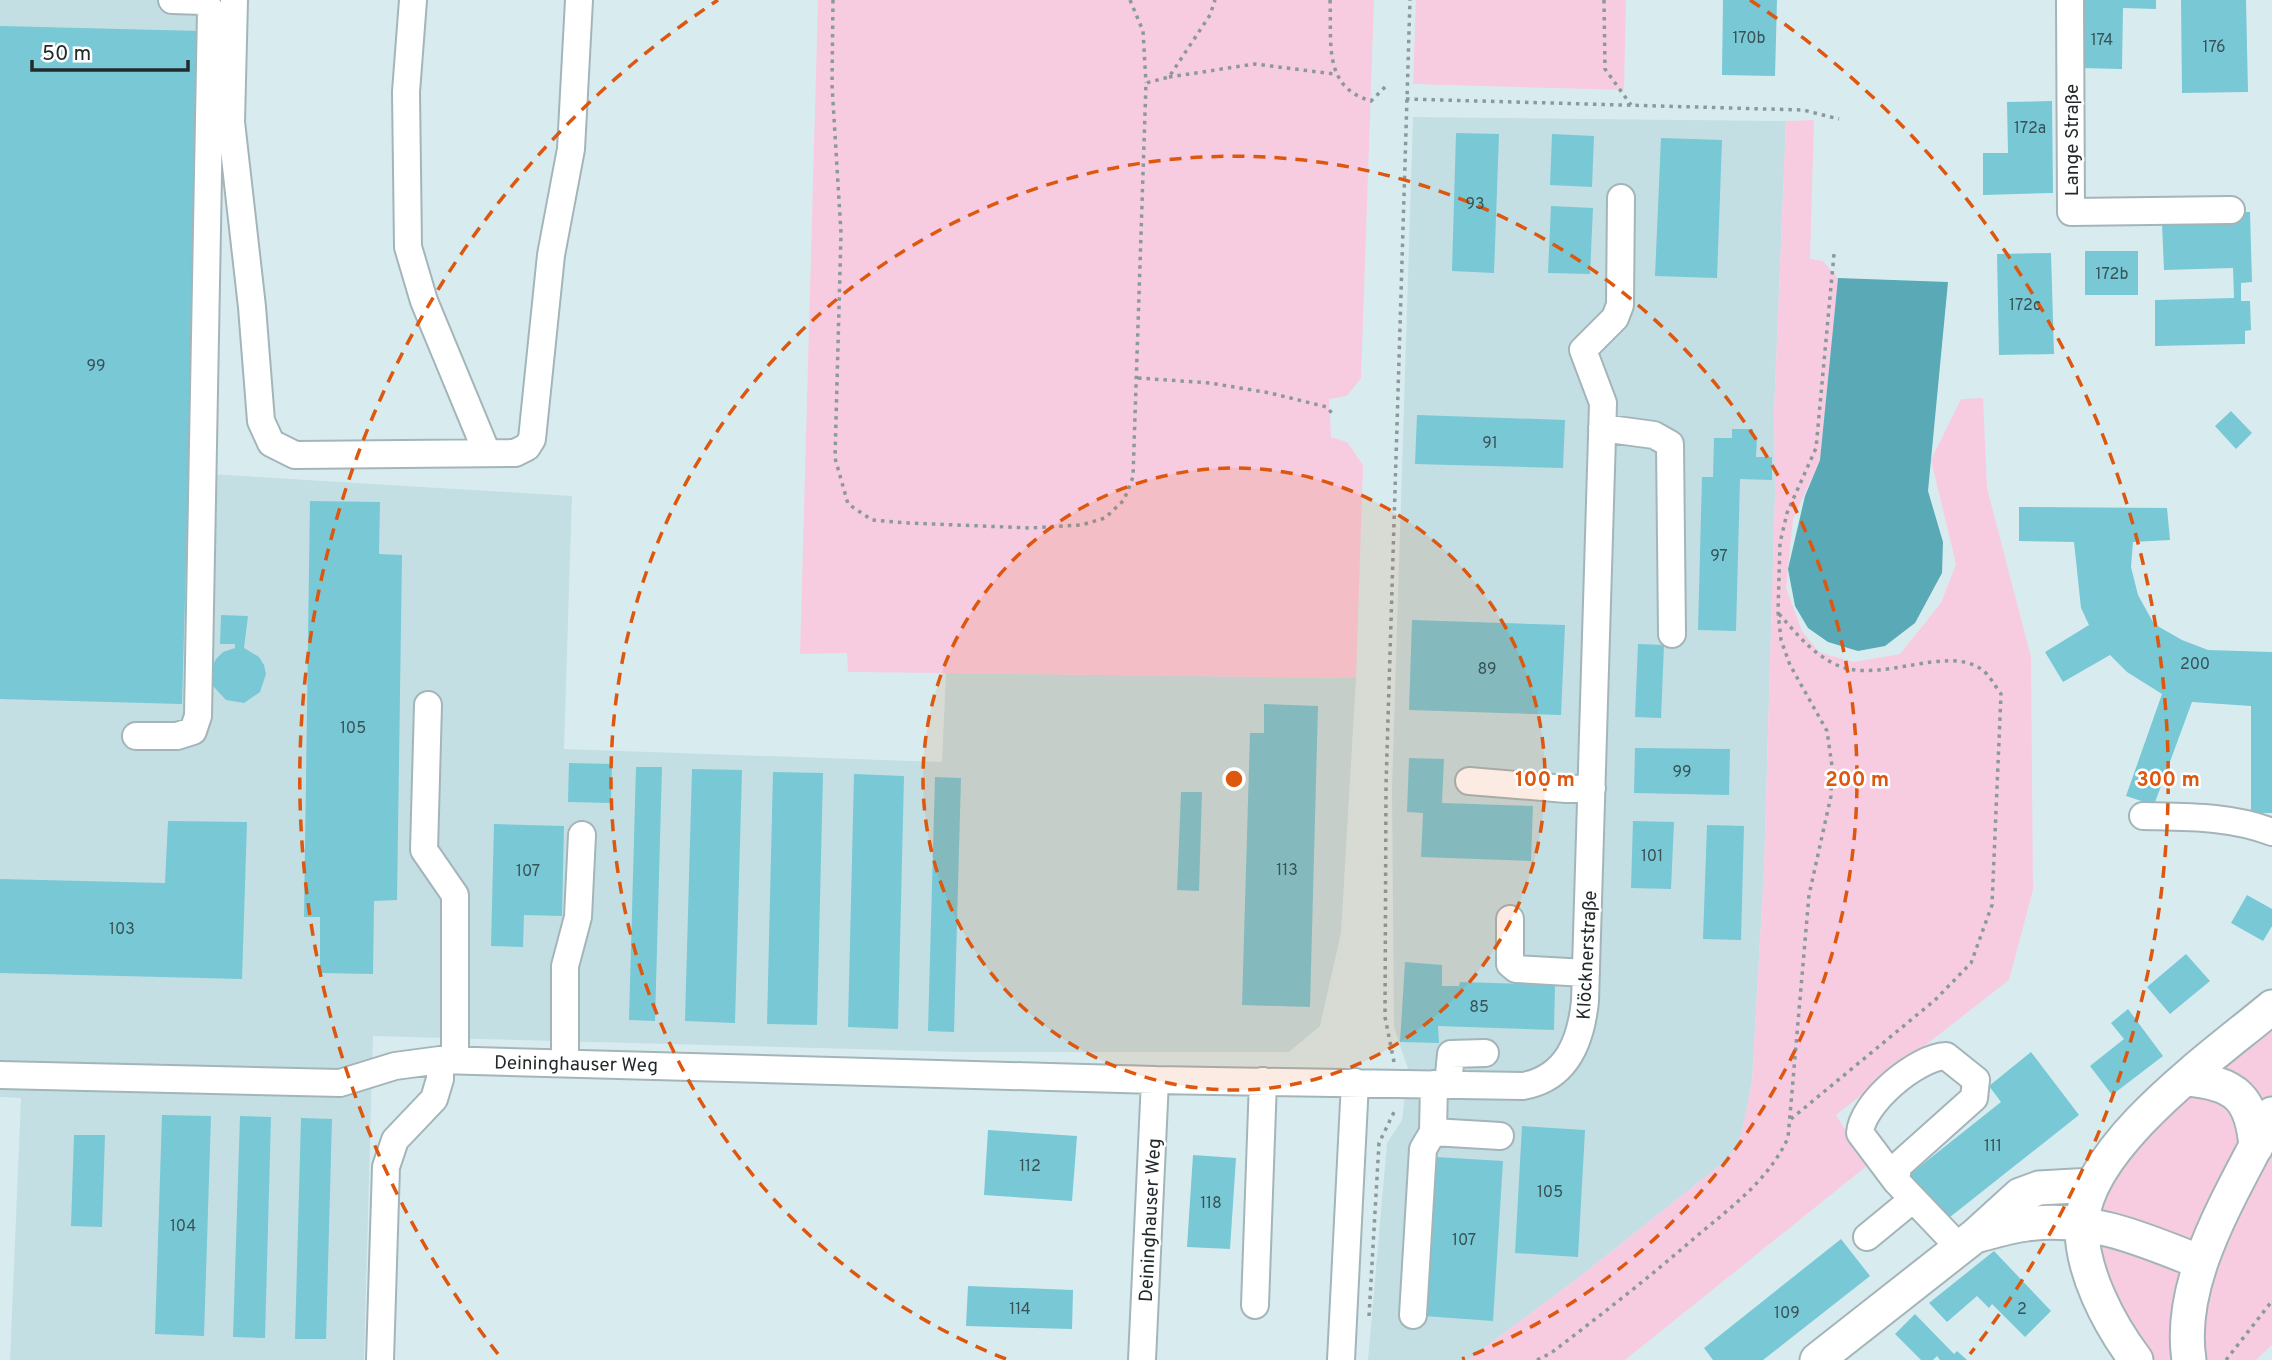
<svg xmlns="http://www.w3.org/2000/svg" width="2272" height="1360" viewBox="0 0 2272 1360" font-family="Overpass,sans-serif">
<style>
.built{fill:#c3dfe4}
.green{fill:#f8cce0}
.water{fill:#59a9b6}
.building{fill:#78c8d6}
.lines{fill:none;stroke-linecap:round;stroke-linejoin:round}
.minor-casing{stroke:#a3b5b9;stroke-width:30}
.major-casing{stroke:#a3b5b9;stroke-width:37}
.path{stroke:#8a999c;stroke-width:3.5;stroke-dasharray:3.5 5;stroke-linecap:butt}
.minor{stroke:#fff;stroke-width:26}
.major{stroke:#fff;stroke-width:33}
.ring{fill:none;stroke:#de570e;stroke-width:3.5;stroke-dasharray:12 9}
.labels{text-anchor:middle;stroke-width:5;stroke-linejoin:round;paint-order:stroke}
.number-label{font-size:16px;fill:#385256}
.street-label{font-size:19px;fill:#232a2c;stroke:#fff}
.centre{fill:#de570e;stroke:#fff;stroke-width:3.5}
.ring-label{font-size:21px;text-anchor:middle;font-weight:bold;fill:#de570e;stroke:#fff;stroke-width:5;stroke-linejoin:round;paint-order:stroke}
</style>
<rect width="100%" height="100%" fill="#d8ecf0"/>
<path class="built" d="M0,0H224L210,474L572,496L564,749L942,762L946,673L1356,678L1341,933L1320,1026L1289,1052H962L373,1036L364,1360H10L21,1098L0,1097Z
M1413,117L1786,121L1774,411L1775,493L1764,869L1752,1082L1742,1132L1736,1148L1724,1162L1578,1278L1468,1360H1368L1387,1143L1402,1120L1408,1069L1394,1027L1392,788Z"/>
<path class="green" d="M818,0H1374L1361,378L1347,396L1329,399L1331,437L1347,442L1363,465L1356,678L848,672L847,653L800,654Z
M1416,0H1626L1624,90L1413,84Z
M1814,120L1810,259L1823,261L1838,278L1820,460L1793,519L1786,588L1802,631L1819,652L1853,662L1900,654L1941,603L1956,564L1931,460L1961,399L1983,398L1987,488L2031,657L2033,890L2009,980L1836,1115L1868,1165L1625,1360H1468L1578,1278L1724,1162L1736,1148L1742,1132L1752,1082L1764,869L1775,493L1774,411L1786,121Z
M2272,1024V1345L2256,1360H2151L2111,1302L2096,1251L2102,1195L2115,1164L2165,1116Z"/>
<path class="water" d="M1838,278L1948,282L1928,491L1943,542L1942,573L1915,623L1885,646L1858,651L1828,642L1808,628L1795,606L1788,569L1805,496L1820,460Z"/>
<path class="building" d="M1723,0H1777L1775,76L1722,75Z
M2082,0H2156V9L2123,8L2122,69L2080,68Z
M2181,0H2246L2248,92L2182,93Z
M0,26L201,31L182,704L0,699Z
M2052,101L2053,193L1983,195V153H2008L2007,102Z
M1456,133L1499,134L1494,273L1452,271Z
M1552,134L1594,136L1592,187L1550,185Z
M1661,138L1722,140L1717,278L1655,276Z
M1551,206L1593,208L1590,274L1548,273Z
M2237,212H2250L2252,282L2241,283V301H2250L2251,330L2245,331V344L2155,346V300L2234,298L2233,268L2164,270L2162,224L2237,222Z
M2085,251H2138V295H2085Z
M2051,253L2054,354L1999,355L1997,254Z
M2231,411L2252,433L2236,449L2215,426Z
M1417,415L1565,420L1563,468L1415,464Z
M1732,429H1753V437H1757L1756,457H1772V480L1740,479L1736,631L1698,630L1702,477H1713L1714,438H1732Z
M310,501L380,502L379,554L402,555L397,900L374,901L373,974L320,973V917H304Z
M2019,507L2167,508L2170,540L2133,542L2131,567L2138,595L2154,624L2182,640L2208,650L2272,652V813H2251V706L2192,702L2154,805L2126,796L2162,694L2127,672L2110,655L2063,682L2045,652L2089,625L2081,608L2074,542L2019,541Z
M221,615L248,616L244,648L259,657L264,665L266,674L260,692L244,703L226,700L213,686L212,667L216,659L223,652L235,648V644H220Z
M1412,620L1565,625L1561,715L1409,710Z
M1638,644L1664,645L1661,718L1635,717Z
M1264,704L1318,706L1310,1007L1242,1005L1250,733H1264Z
M1635,748L1730,749L1729,795L1634,793Z
M1409,758L1444,759L1442,803L1533,806L1531,861L1421,857L1423,813L1407,812Z
M569,763L612,764L611,803L568,802Z
M636,767H662L655,1021L629,1020Z
M692,769L742,770L735,1023L685,1021Z
M773,772L823,773L817,1025L767,1024Z
M854,774L904,776L898,1029L848,1027Z
M935,777L961,778L954,1032L928,1031Z
M1181,792H1202L1199,891L1177,890Z
M168,821L247,822L242,979L0,973V879L165,883Z
M1633,821L1674,822L1671,889L1631,888Z
M494,824L564,826L562,916L524,915L523,947L491,946Z
M1707,825L1744,826L1741,940L1703,939Z
M2247,895L2272,909V926L2263,941L2231,923Z
M2186,954L2210,981L2170,1014L2147,987Z
M1405,962L1442,965V986H1459L1460,982L1555,985L1554,1030L1438,1026L1439,1043L1400,1042Z
M2128,1009L2163,1056L2112,1095L2090,1066L2124,1039L2111,1023Z
M2031,1052L2079,1115L1945,1221L1909,1175L2001,1102L1989,1086Z
M162,1115L211,1116L204,1336L155,1334Z
M240,1116L271,1117L265,1338L233,1337Z
M301,1118L332,1119L326,1339H295Z
M1522,1126L1585,1130L1578,1257L1515,1253Z
M988,1130L1077,1136L1072,1201L984,1195Z
M74,1135H105L102,1227L71,1226Z
M1193,1155L1236,1158L1230,1249L1187,1247Z
M1435,1157L1503,1161L1493,1321L1424,1316Z
M1841,1239L1870,1276L1763,1360H1713L1704,1348Z
M1994,1251L2051,1311L2025,1337L1992,1304L1989,1308L1977,1296L1947,1322L1929,1303Z
M968,1286L1073,1290L1072,1329L966,1326Z
M1915,1314L1954,1354L1957,1351L1967,1360H1940L1937,1356L1933,1360H1921L1895,1334Z"/>
<g class="lines">
<g class="minor-casing">
<path id="minor" d="M234,0L231,122L252,307L261,421L271,443L295,455L515,453L527,447L532,439L551,255L571,149L579,0
M413,0L406,92L408,247L424,301L487,453
M2070,0L2071,212L2231,210
M1602,428L1654,435L1670,444L1672,634
M428,705L424,850L455,895V1060
M136,736H177L193,731L198,716L211,11L204,1L172,0
M1469,781L1566,789L1592,788
M2143,816C2187,817 2230,816 2272,832
M1510,919V964L1516,969L1586,973
M565,1062V966L578,917L582,835
M0,1075L340,1083L395,1066L440,1060L1155,1080L1523,1086C1567,1078 1581,1041 1585,1001L1603,403L1583,350L1615,318L1620,305L1621,198
M1448,1085L1451,1054L1485,1053
M1433,1132L1500,1136
M1896,1181L1860,1133C1862,1103 1917,1057 1946,1056L1976,1080L1974,1098L1898,1166L1896,1181L1960,1248
M1867,1237L1912,1200
M1255,1305L1263,1081
M1413,1315L1423,1149L1433,1132L1434,1084
M380,1360L386,1167L395,1140L434,1099L440,1079V1060
M1142,1360L1155,1080
M1341,1360L1355,1082"/>
</g>
<g class="major-casing">
<path id="major" d="M2187,1079C2236,1083 2252,1098 2256,1147
M1979,1235C1994,1231 2010,1226 2027,1224C2088,1215 2145,1240 2200,1262
M1817,1360L1976,1235L2020,1195L2039,1188L2092,1185
M2136,1360C2109,1324 2080,1270 2082,1223C2087,1144 2215,1055 2272,1007
M2189,1360C2176,1276 2237,1187 2272,1114"/>
</g>
<path class="path" d="M833,0L832,85L841,233L835,458L848,504L872,520L908,523L1031,528L1081,525L1105,518L1124,500L1133,477L1146,83L1169,77L1210,15L1215,0
M1130,0L1143,31L1146,83
M1330,0C1332,42 1322,87 1371,101L1386,86
M1604,0L1605,69L1631,105
M1169,77L1255,64L1334,74
M1406,99L1803,110L1839,119
M1138,378L1210,383L1270,393L1327,407L1334,416
M1779,614C1797,634 1813,655 1839,666C1881,683 1947,645 1981,669C1989,674 1995,686 2001,694L1992,905L1971,963L1935,1000L1791,1119
M1394,1062L1385,1017L1386,785L1410,0
M1369,1316L1379,1143L1396,1108
M1537,1360L1551,1353C1601,1315 1651,1276 1698,1235C1734,1205 1768,1180 1788,1138L1809,895L1831,796L1832,766L1827,731L1790,665L1781,640L1778,612L1780,543L1787,513L1816,448L1834,254
M2226,1360L2272,1301"/>
<use href="#minor" class="minor"/>
<use href="#major" class="major"/>
</g>
<circle cx="1234" cy="779" r="311" fill="#de570e" fill-opacity=".12"/>
<g class="ring">
<circle cx="1234" cy="779" r="311"/>
<path d="M1006 1359A623 623 0 1 1 1462 1359"/>
<path d="M498 1354A934 934 0 0 1 718 0M1750 0A934 934 0 0 1 1970 1354"/>
</g>
<g class="labels">
<g class="number-label">
<text x="1749" y="43">170b</text>
<text x="2102" y="45">174</text>
<text x="2214" y="52">176</text>
<text x="2030" y="133">172a</text>
<text x="1475" y="209">93</text>
<text x="2112" y="279">172b</text>
<text x="2025" y="310">172c</text>
<text x="96" y="371">99</text>
<text x="1490" y="448">91</text>
<text x="1719" y="561">97</text>
<text x="2195" y="669">200</text>
<text x="1487" y="674">89</text>
<text x="353" y="733">105</text>
<text x="1682" y="777">99</text>
<text x="1652" y="861">101</text>
<text x="1287" y="875">113</text>
<text x="528" y="876">107</text>
<text x="122" y="934">103</text>
<text x="1479" y="1012">85</text>
<text x="1993" y="1151">111</text>
<text x="1030" y="1171">112</text>
<text x="1550" y="1197">105</text>
<text x="1211" y="1208">118</text>
<text x="183" y="1231">104</text>
<text x="1464" y="1245">107</text>
<text x="1020" y="1314">114</text>
<text x="2022" y="1314">2</text>
<text x="1787" y="1318">109</text>
</g>
<g class="street-label">
<text transform="translate(2071 140) rotate(-90)" y="7">Lange Straße</text>
<text transform="translate(1586 955) rotate(-87)" y="7">Klöcknerstraße</text>
<text transform="translate(576 1063) rotate(1)" y="7">Deininghauser Weg</text>
<text transform="translate(1149 1220) rotate(-87)" y="7">Deininghauser Weg</text>
</g>
</g>
<circle cx="1234" cy="779" r="10" class="centre"/>
<g class="ring-label">
<text x="1545" y="786">100 m</text>
<text x="1857" y="786">200 m</text>
<text x="2168" y="786">300 m</text>
</g>
<path d="M32 60v10h156v-10" fill="none" stroke="#232a2c" stroke-width="3.5"/>
<text x="42" y="60" font-size="21" fill="#232a2c" stroke="#ffffff" stroke-width="5" paint-order="stroke">50 m</text>
</svg>
